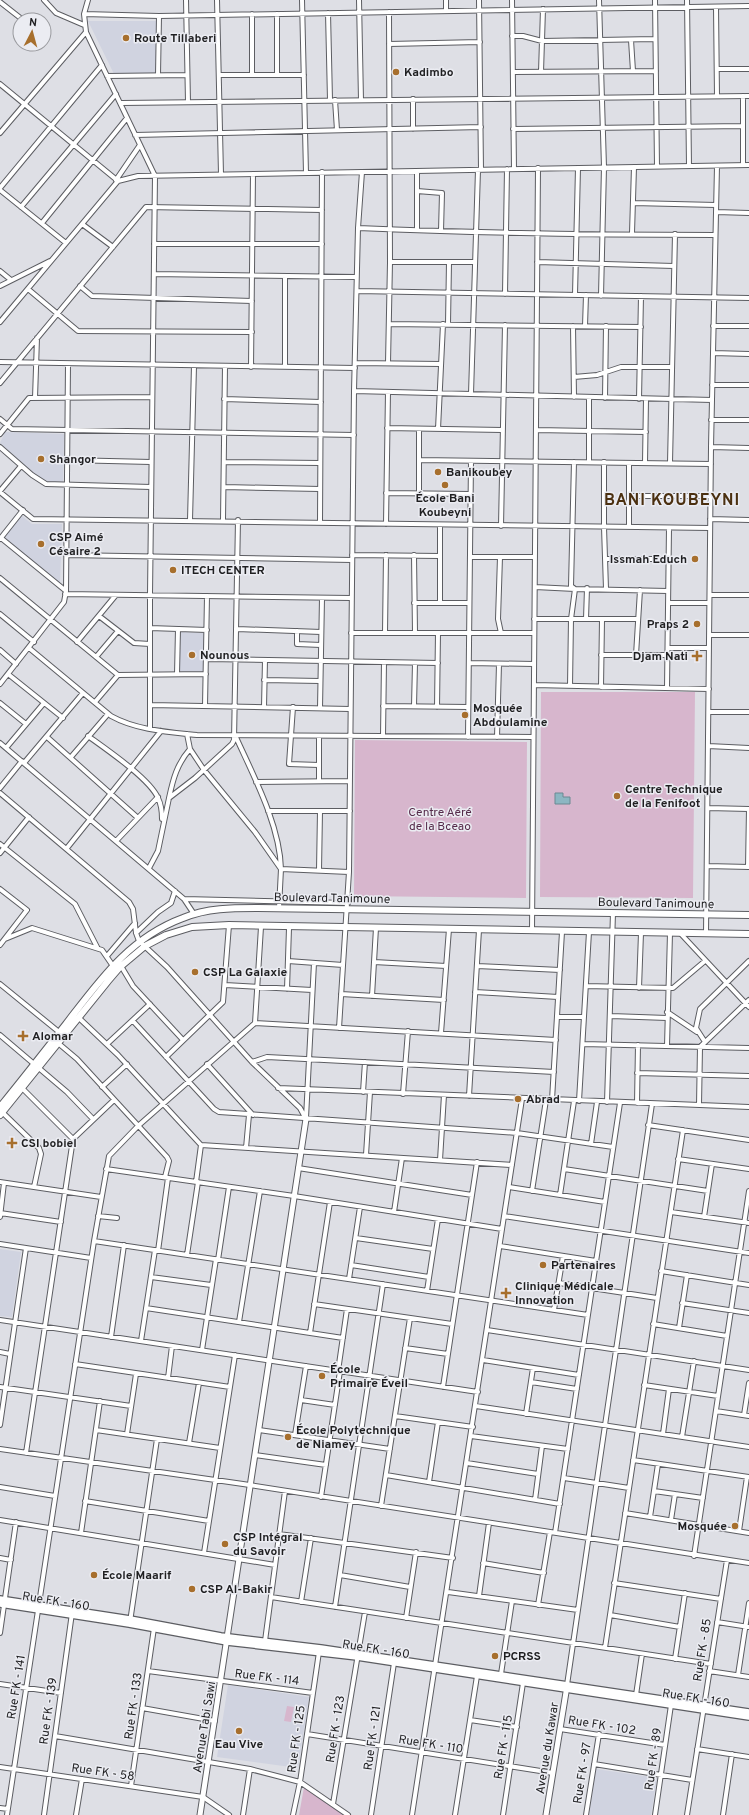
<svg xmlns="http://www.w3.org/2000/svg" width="749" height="1815" viewBox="0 0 749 1815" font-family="Overpass,sans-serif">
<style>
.built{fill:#d0d3e0}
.green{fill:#d7b6cd}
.water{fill:#8cb6c2;stroke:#6b8992}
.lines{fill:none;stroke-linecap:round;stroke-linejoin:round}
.minor-casing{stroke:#5c5d62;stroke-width:6}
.tertiary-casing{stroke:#5c5d62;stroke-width:7}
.secondary-casing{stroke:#5c5d62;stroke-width:8}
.primary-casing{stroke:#5c5d62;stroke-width:8}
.minor{stroke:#fff;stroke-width:4}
.tertiary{stroke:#fff;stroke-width:5}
.secondary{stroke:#fff;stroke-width:5.5}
.primary{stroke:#fff;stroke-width:6}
.poi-dot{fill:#a76f2d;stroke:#ebecf2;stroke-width:1.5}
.labels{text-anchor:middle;stroke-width:3;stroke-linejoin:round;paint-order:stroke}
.poi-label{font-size:12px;font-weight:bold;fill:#1f1f21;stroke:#ebecf2;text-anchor:start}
.park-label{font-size:12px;fill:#562b4b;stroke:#ebecf2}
.street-label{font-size:12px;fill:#1f1f21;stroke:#ebecf2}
.district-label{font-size:16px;font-weight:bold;letter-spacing:1px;fill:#4b3010;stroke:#ebecf2}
</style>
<rect width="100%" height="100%" fill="#dedfe5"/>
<path class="built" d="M88,21H157L156,73L114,74Z
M5,432L64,434L63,483L46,484L35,474L0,443Z
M22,516L32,524H62L60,584L4,537Z
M181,632L204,633L203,672L179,671Z
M0,1249L21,1252L12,1317L0,1316Z
M228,1685L309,1697L298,1768L217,1757Z
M596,1769L657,1778L651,1815H589Z"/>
<path class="green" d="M541,692H695L693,898L540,897Z
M355,740L527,742L526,898L354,896Z
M287,1706L294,1707L291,1722L284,1721Z
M304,1787L345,1815H299Z"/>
<path class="water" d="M555,793H563V797H570V804H555Z"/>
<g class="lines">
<g class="minor-casing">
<path id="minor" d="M44,0L56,13L84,25
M88,0L84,14L86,32L155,176L150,595V729
M186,0L188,102
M217,0L221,174
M302,0L306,173
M359,0L361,100
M446,0V11
M479,0L481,169
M512,0L514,169
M599,0L604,167L601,296
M655,0L657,166
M687,0L689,166
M0,2L23,20
M716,7L717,96
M328,13L330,100
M84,14L159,16L749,6
M252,14V75
M277,14V75
M512,36H523L542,41L655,39
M631,40L633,71
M389,44L480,42
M717,69H749
M513,72L656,71
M541,72L543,9
M158,75L159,16
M219,75H304
M107,76L187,75
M0,84L118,181
M413,99V129
M335,100L337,130
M121,103L749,96
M513,129L743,126
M0,133L86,32
M135,135L481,127
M743,165V96
M116,180L140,145
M0,188L102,65
M0,190L66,243
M417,191L442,193L441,231
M633,203L716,205
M21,207L116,94
M716,212L749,213
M42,223L127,118
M82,224L113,247
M358,228C477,233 596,235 715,235
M417,230V171
M632,233L634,167
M154,244H322
M390,262H475
M537,262L674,266
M0,271L11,280
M154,274L356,277
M0,286L50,261
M80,286L92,296L252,301
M28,289L78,331L252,332
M357,291L749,298
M505,294L507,169
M575,295L578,168
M0,322L118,181L138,176L749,165
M389,324L641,327
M448,324L449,262
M573,326L574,397
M585,326L586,295
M713,326H749
M713,353L749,354
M0,362L355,368
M355,363L441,364
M388,363L390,262L389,12
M251,367L253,174
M285,367V276
M574,377L597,375L621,367H671
M0,383L146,207L322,210
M712,385H749
M354,391L712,400
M471,394L478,170
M35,398L37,338
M605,398L606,326
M224,399L321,402
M639,399L641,296
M0,419L12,429L354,435
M711,420H749
M387,428L502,430
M438,429L443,324
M536,430L646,432
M0,434L29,398L152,397
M0,447L32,475L46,484L151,487
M711,447L749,448
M67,460L151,462
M419,460L711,464
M224,462L320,463
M589,462V397
M604,462V527L606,589
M629,463V527
M645,463L646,399
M670,463L675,234
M224,487L320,489
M0,491L21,466
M0,492L33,519L710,528
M386,493L470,494
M419,493V429
M629,496H710
M710,519L749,520
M190,520L194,366
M223,520L225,366
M320,522L322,172
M386,524L388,392
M440,525V603
M501,526L505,325
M1,538L66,591
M0,539L23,510
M66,555L352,560
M352,555L440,556
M414,555L415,633
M470,557H535
M500,557L498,619L501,633
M605,559H668
M0,578L118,675L206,674
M535,587L575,589L668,591
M65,594L351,598
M710,595H749
M414,603H469
M668,603H709
M0,614L34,642
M99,616L134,643L150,644
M534,619H638
M586,619L587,588
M150,628L207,630
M237,629L321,632
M297,631V644L321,645
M351,633H534
M385,633L386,555
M709,635H749
M77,642L116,595
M29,648L111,716C136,730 168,732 197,735L533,737
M668,648H709
M0,650L16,664
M601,655H667
M636,655L640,590
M96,657L118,631
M206,659L438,663
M469,663L534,664
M8,674L63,718
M177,674L178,629
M264,680L320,681
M0,684L64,602L66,591L68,364
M534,685L709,689
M570,686L571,619L575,589L571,586L574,462
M601,687L602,620
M667,688L669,528
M95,702L118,675
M0,703L26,724
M150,705L350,709
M205,706L207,596
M383,706L468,707
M414,706L415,663
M264,707L265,660
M293,707L289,764L319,765
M437,707L438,633
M320,708L322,598
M709,712H749
M187,734L190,749L204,770L255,832L281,869L279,908
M235,735C253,775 280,825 281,869L349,872
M88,736C106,749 150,779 158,798C161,804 162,812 162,819
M383,736L384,662
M47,737L138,818
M468,737L471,461
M497,737L499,664
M0,743L184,899L194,914
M708,746L749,748
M6,748L44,703
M71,757L108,714
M24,763L83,693
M319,781V736
M256,782L350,781
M0,788L22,761
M0,793L129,902L133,909L136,933L139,941L167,967L252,1062L300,1108L306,1119
M169,798C173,779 177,764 190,749
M708,808L749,809
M268,811H350
M116,841L158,797
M0,844L75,904L97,947
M67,848L161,731
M0,853L29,817
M707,866L749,867
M748,867L749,809
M149,868L158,851L169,798L195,778L232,744L234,740L238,520
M319,870L320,811
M0,889L27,910L0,945
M184,899L348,903
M532,931L538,168
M136,933L158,912L171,903L175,891
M681,934L749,1007
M706,934L711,447L717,166
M5,939L32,928L102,950L113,966
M107,956L135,923
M288,961L343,965
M374,962L446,966
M121,966L133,986L183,1040
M477,966L560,970
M0,984L59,1032
M225,985L312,990
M586,986L673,988L705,961
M639,988L641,933
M287,989L289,928
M475,992L558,997
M341,994L444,1000
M372,996L376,928
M667,1012L697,1032
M611,1016L667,1018
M557,1017H584
M79,1018L118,1055L201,1145L512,1165
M133,1021L214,1109L219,1112L517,1133L613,1147
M255,1023L261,927
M339,1028L349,872L354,391L358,228L362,172
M441,1033L449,929
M0,1035L67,1092L93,1119
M705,1042L696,1028L700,1009L749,961
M58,1043L77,1059L167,1157L169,1161L165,1177
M107,1044L150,1004
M583,1044L749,1048
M667,1046L670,933
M166,1057L223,1002L229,925
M252,1062L267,1057L554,1072
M207,1064L253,1115
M637,1073L749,1076
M102,1087L127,1064
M22,1088L73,1139L26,1453
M278,1088L749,1107
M363,1092L365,1062
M403,1094L408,1031
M469,1096L479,930
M552,1100L562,932
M579,1101L589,932
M607,1102L613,913
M637,1103L638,1045
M699,1105L700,1047L749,1000
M2,1112L39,1148L41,1154L34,1187
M306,1118L314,963
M648,1125L749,1140
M73,1139L114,1100
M591,1144L597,1102
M246,1148L249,1115
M366,1155L370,1092
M678,1159L749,1169
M440,1160L444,1095
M298,1168L472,1195
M106,1169L294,1196L502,1229
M564,1169L708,1191
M0,1182L101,1197
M196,1182L201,1145
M509,1187L605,1202
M532,1191L546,1100
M560,1195L574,1101
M394,1212L402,1158
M671,1212L749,1223
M0,1213L61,1222
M98,1216L117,1218
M504,1216L749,1253
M0,1217L4,1183
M704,1217L712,1164
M356,1238L433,1249
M94,1241L588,1315
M0,1244L91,1258
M500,1246L596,1261
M158,1251L168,1178
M187,1255L198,1182
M218,1260L229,1187
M351,1265L429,1277
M661,1271L749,1285
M151,1277L211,1285
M349,1279L360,1207
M559,1283L657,1298
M427,1291L438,1219
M682,1303L749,1313
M314,1304L452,1324
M146,1308L343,1338
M554,1310L563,1256
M0,1320L478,1392
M239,1322L260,1191
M653,1324L727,1336
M679,1328L687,1275
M487,1330L749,1370
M310,1333L330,1202
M111,1337L124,1245
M141,1341L155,1250
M405,1348L448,1354
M202,1350L216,1259
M0,1352L10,1354
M483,1360L579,1375
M75,1364L230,1387
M338,1371L347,1309
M168,1378L172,1346
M531,1382L577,1389
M644,1385L718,1396
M0,1387L131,1406
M443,1387L477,1162
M301,1400L335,1405
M476,1406L749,1447
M716,1411L749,1416
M526,1414L533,1368
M744,1415L749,1383
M395,1416L473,1427
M0,1425L26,1248
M96,1430L220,1448
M259,1430L390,1449
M127,1434L136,1374
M663,1434L669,1389
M295,1435L306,1366
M471,1436L568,1449
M682,1437L694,1361
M189,1443L199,1383
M0,1449L243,1484L749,1563
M255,1455L326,1465
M633,1460L749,1477
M467,1463L538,1474
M386,1475L560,1504
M564,1478L629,1488
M429,1482L438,1422
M0,1487L55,1496
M654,1491L703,1498
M321,1497L340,1371
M535,1500L542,1446
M85,1501L209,1521
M381,1506L410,1318
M625,1513L749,1533
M650,1517L658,1464
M0,1520L275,1565
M671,1520L675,1494
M739,1531L747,1477
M81,1533L100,1401
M555,1533L620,1103
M279,1534L453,1558
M204,1553L235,1355
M694,1556L749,1191
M0,1558L11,1560
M483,1563L544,1573
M340,1575L410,1587
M614,1583L721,1599
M448,1592L578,1610
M479,1596L489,1523
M271,1597L711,1664
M301,1602L311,1538
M538,1605L550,1532
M335,1607L383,1284
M610,1615L680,1627
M406,1618L416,1552
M130,1622L157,1439
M717,1622L749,1627
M0,1633L16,1522
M265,1641L285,1491
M605,1648L683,1130
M675,1659L685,1593
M148,1671L313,1693
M709,1671L749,1677
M501,1674L512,1601
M738,1675L749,1603
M0,1684L61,1693
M567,1685L652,1104
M636,1695L642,1654
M142,1708L215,1721
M470,1720L517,1727
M560,1729L665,1745
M307,1734L553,1773
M55,1736L250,1769L300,1782L348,1815
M697,1749L749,1757
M594,1764L692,1780
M0,1767L203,1797L229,1815
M131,1786L154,1628
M333,1804L365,1612
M0,1808L8,1809
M7,1815L94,1241L109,1156L138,1126L255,1023L556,1040
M44,1815L72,1613
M76,1815L82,1779
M243,1815L250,1769
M293,1815L300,1782L319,1652
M371,1815L394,1663
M412,1815L522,1099
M455,1815L477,1676
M503,1815L523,1683
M586,1815L599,1734
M655,1815L671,1705
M687,1815L727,1560
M723,1815L732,1754"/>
</g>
<g class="tertiary-casing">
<path id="tertiary" d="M200,1815L306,1119
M546,1815L567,1686"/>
</g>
<g class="secondary-casing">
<path id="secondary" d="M0,1599L130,1619L221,1636L321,1648L749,1712
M0,1604L129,1624L227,1642L357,1657L749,1717"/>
</g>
<g class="primary-casing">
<path id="primary" d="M0,1107C22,1080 44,1052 66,1024C100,980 129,938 183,918C207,908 232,908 258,908L749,915
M0,1115L108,981L120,967L145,946L166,935L192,927L229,925L749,934"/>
</g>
<use href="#minor" class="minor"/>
<use href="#tertiary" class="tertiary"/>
<use href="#secondary" class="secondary"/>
<use href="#primary" class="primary"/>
</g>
<g class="poi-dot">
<circle cx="126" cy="38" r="4"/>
<circle cx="396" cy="72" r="4"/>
<circle cx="41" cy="459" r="4"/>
<circle cx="438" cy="472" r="4"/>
<circle cx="445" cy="485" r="4"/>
<circle cx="41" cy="544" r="4"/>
<circle cx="695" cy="559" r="4"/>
<circle cx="173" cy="570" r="4"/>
<circle cx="697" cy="624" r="4"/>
<circle cx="192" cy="655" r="4"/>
<path d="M695 650h4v4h4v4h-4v4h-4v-4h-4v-4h4z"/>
<circle cx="465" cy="715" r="4"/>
<circle cx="617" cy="796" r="4"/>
<circle cx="195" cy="972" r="4"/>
<path d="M21 1030h4v4h4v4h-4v4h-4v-4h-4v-4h4z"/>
<circle cx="518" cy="1099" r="4"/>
<path d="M10 1137h4v4h4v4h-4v4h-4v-4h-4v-4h4z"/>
<circle cx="543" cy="1265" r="4"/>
<path d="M504 1287h4v4h4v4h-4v4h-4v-4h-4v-4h4z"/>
<circle cx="322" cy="1376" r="4"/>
<circle cx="288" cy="1437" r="4"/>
<circle cx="735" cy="1526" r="4"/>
<circle cx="225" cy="1544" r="4"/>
<circle cx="94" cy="1575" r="4"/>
<circle cx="192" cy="1589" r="4"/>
<circle cx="495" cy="1656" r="4"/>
<circle cx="239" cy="1731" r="4"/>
</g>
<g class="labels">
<g class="poi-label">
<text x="134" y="42">Route Tillaberi</text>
<text x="404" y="76">Kadimbo</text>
<text x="49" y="463">Shangor</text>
<text x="446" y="476">Banikoubey</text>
<text x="445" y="502" text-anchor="middle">École Bani<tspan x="445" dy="14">Koubeyni</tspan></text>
<text x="49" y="541">CSP Aimé<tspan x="49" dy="14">Césaire 2</tspan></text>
<text x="687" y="563" text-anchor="end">Issmah Educh</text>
<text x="181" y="574">ITECH CENTER</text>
<text x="689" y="628" text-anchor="end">Praps 2</text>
<text x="200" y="659">Nounous</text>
<text x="688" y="660" text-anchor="end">Djam Nati</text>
<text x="473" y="712">Mosquée<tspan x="473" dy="14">Abdoulamine</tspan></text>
<text x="625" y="793">Centre Technique<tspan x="625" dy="14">de la Fenifoot</tspan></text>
<text x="203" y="976">CSP La Galaxie</text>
<text x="32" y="1040">Alomar</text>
<text x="526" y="1103">Abrad</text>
<text x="21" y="1147">CSI bobiel</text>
<text x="551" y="1269">Partenaires</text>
<text x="515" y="1290">Clinique Médicale<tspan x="515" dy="14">Innovation</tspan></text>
<text x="330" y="1373">École<tspan x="330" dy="14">Primaire Éveil</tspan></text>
<text x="296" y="1434">École Polytechnique<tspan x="296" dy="14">de Niamey</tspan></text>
<text x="727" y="1530" text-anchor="end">Mosquée</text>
<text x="233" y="1541">CSP Intégral<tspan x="233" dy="14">du Savoir</tspan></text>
<text x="102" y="1579">École Maarif</text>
<text x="200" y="1593">CSP Al-Bakir</text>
<text x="503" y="1660">PCRSS</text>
<text x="239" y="1748" text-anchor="middle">Eau Vive</text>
</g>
<g class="park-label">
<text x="440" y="816">Centre Aéré<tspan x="440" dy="14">de la Bceao</tspan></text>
</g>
<g class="street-label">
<text transform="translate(332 898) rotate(1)" y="4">Boulevard Tanimoune</text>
<text transform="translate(656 903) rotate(1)" y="4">Boulevard Tanimoune</text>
<text transform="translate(56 1601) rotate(9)" y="4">Rue FK - 160</text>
<text transform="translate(376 1649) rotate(9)" y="4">Rue FK - 160</text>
<text transform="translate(702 1650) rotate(-81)" y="4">Rue FK - 85</text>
<text transform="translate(267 1677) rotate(7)" y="4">Rue FK - 114</text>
<text transform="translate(16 1687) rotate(-81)" y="4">Rue FK - 141</text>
<text transform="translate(696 1698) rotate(9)" y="4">Rue FK - 160</text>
<text transform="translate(133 1706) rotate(-82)" y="4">Rue FK - 133</text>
<text transform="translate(48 1711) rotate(-82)" y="4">Rue FK - 139</text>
<text transform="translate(602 1725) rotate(9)" y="4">Rue FK - 102</text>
<text transform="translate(204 1727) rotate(-81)" y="4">Avenue Tabi Sawi</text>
<text transform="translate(335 1729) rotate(-81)" y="4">Rue FK - 123</text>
<text transform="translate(372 1738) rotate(-82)" y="4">Rue FK - 121</text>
<text transform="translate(296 1739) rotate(-82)" y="4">Rue FK - 125</text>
<text transform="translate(431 1744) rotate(9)" y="4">Rue FK - 110</text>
<text transform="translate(503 1747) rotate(-81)" y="4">Rue FK - 115</text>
<text transform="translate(547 1748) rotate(-81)" y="4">Avenue du Kawar</text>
<text transform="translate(653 1759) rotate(-82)" y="4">Rue FK - 89</text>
<text transform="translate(103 1772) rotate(8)" y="4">Rue FK - 58</text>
<text transform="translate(582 1773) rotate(-81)" y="4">Rue FK - 97</text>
</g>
<g class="district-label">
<text x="672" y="505">BANI KOUBEYNI</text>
</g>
</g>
<g transform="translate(32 32) rotate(6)"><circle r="19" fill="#ebecf2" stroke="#999a9e"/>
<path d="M0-3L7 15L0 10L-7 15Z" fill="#a76f2d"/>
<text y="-6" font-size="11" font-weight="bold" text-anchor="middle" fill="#1f1f21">N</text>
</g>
</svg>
